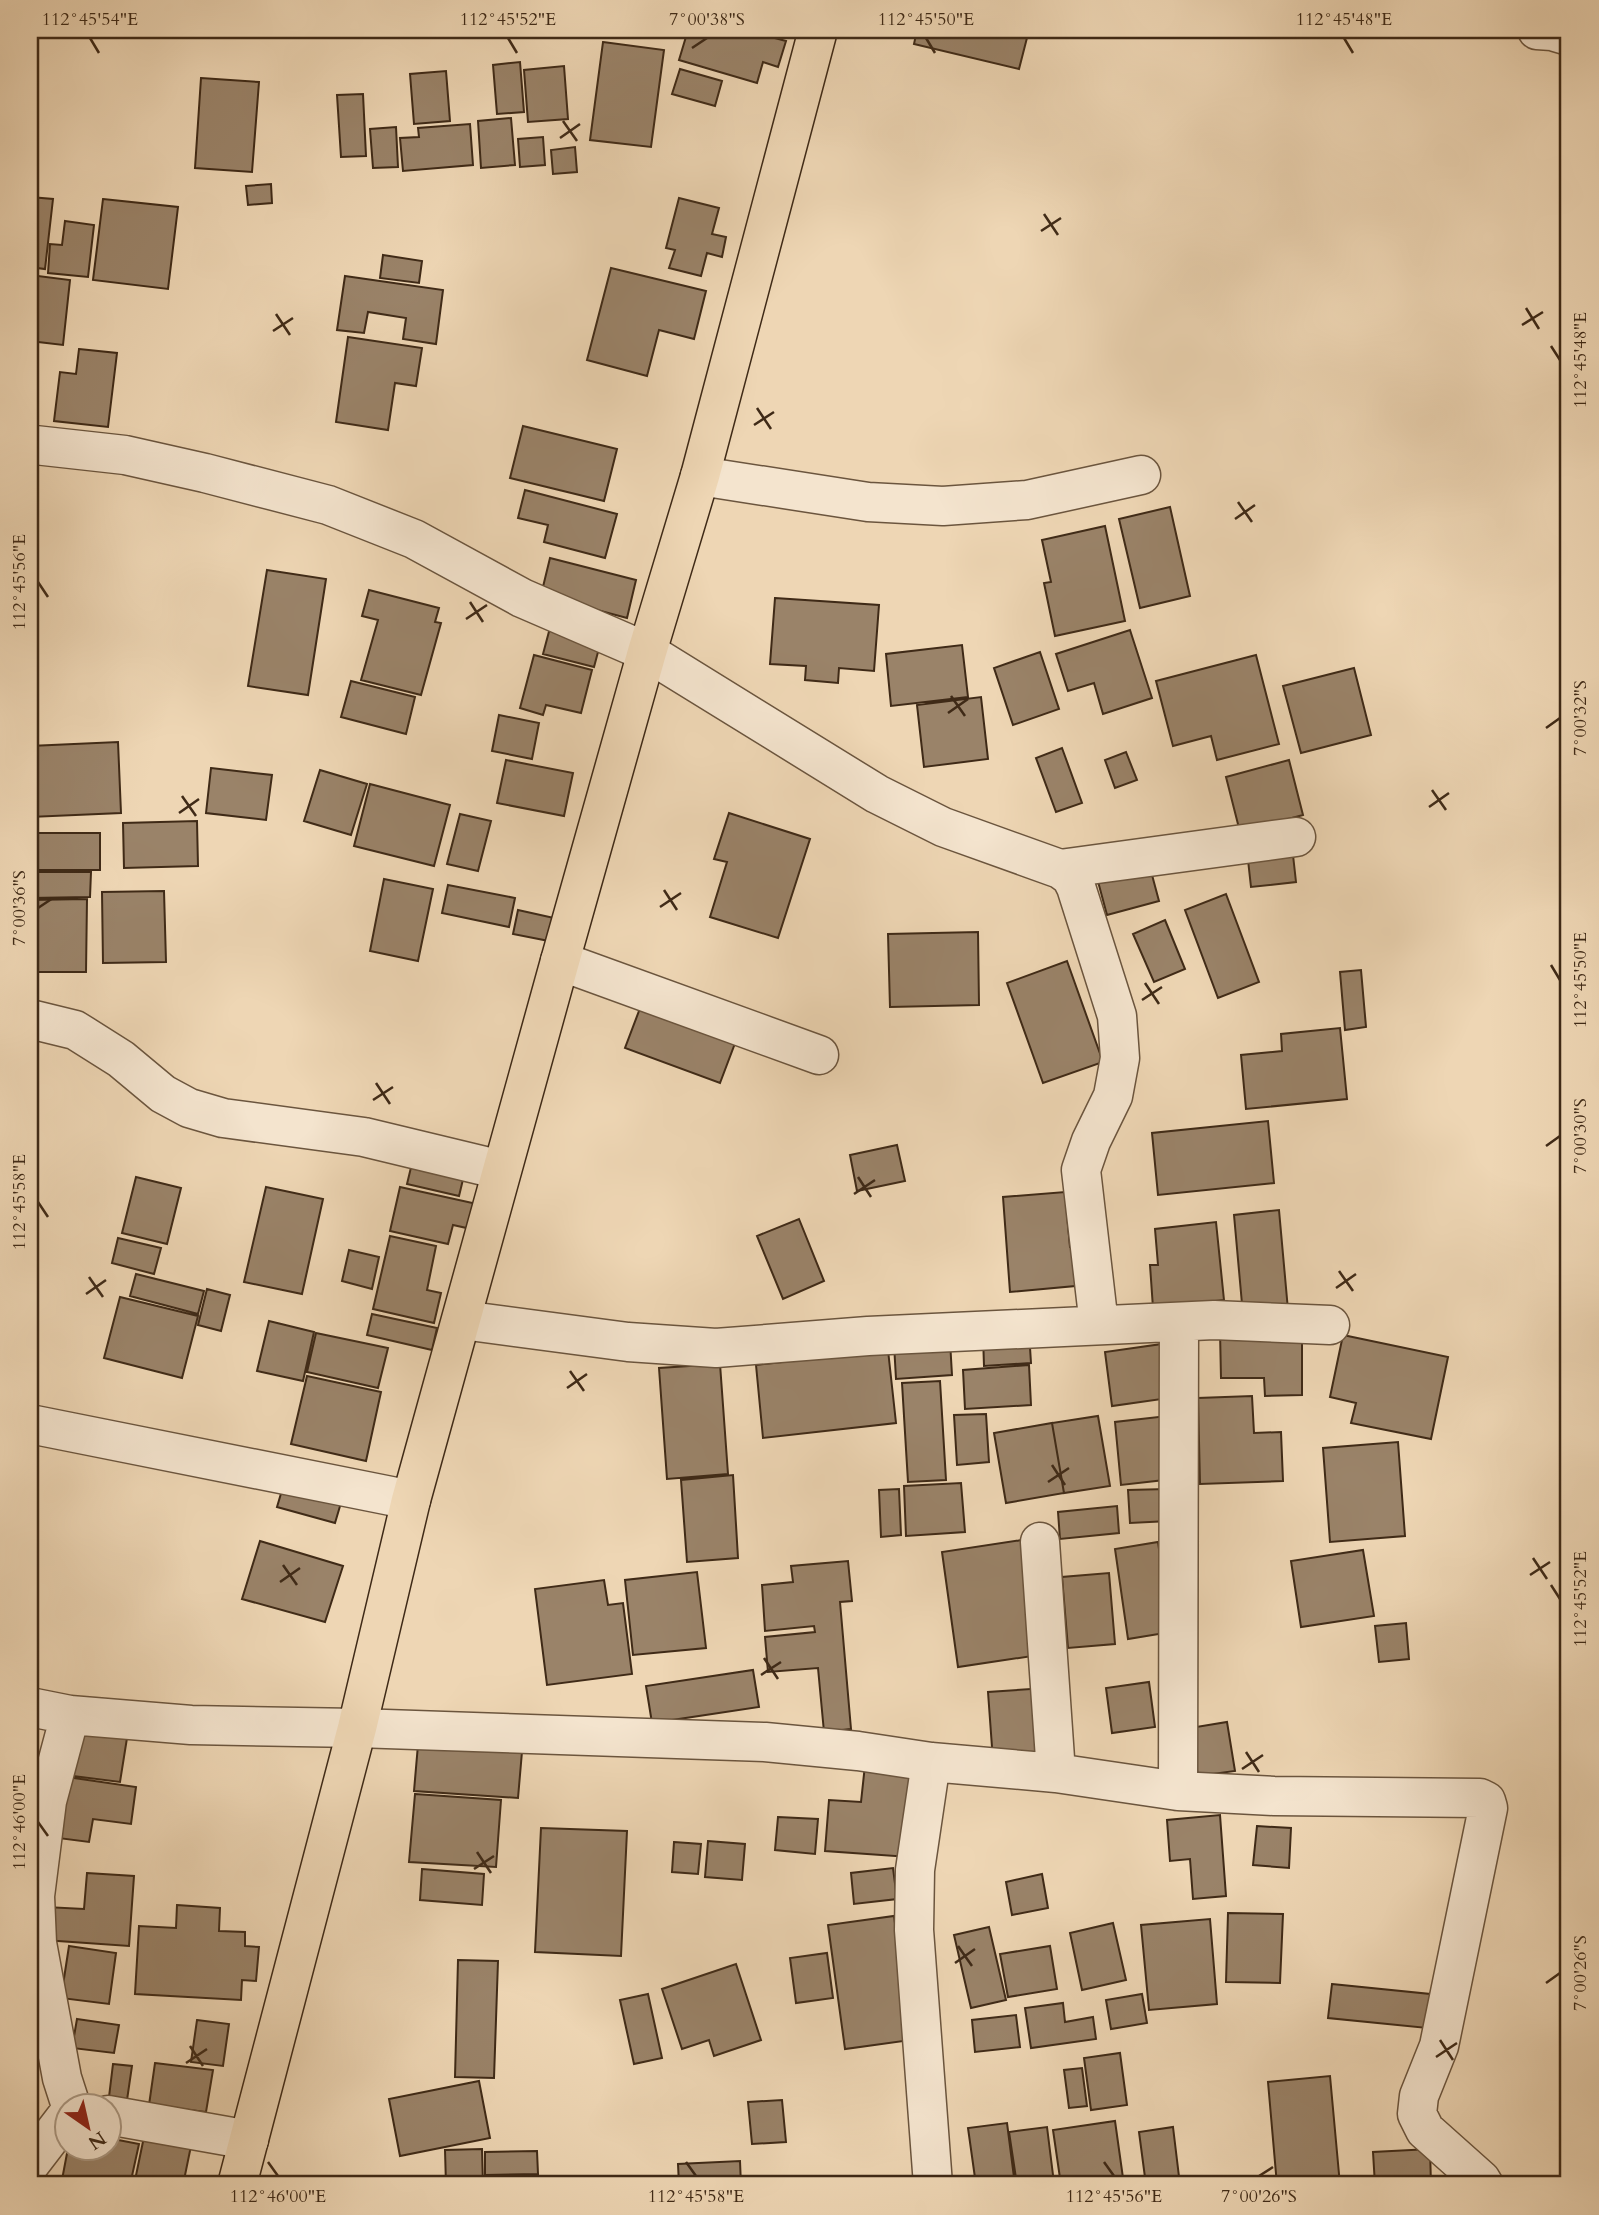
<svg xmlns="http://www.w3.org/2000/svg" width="1599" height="2215" viewBox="0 0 1599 2215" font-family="Cardo,serif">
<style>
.building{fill:#9a8369;stroke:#3f2a17;stroke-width:2}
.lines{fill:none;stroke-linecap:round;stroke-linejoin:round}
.minor-casing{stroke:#6b553e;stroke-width:41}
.highway-casing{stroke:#3f2a17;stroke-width:41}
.minor{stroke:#f4e4ce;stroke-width:38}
.highway{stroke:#eed6b4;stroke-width:38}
.ticks{fill:none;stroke:#3f2a17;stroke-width:2.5}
.neatline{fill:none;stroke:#3f2a17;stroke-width:2.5}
.ticks-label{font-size:18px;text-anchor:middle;fill:#3f2a17}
</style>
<rect width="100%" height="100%" fill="#eed6b4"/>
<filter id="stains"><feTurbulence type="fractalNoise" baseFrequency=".00286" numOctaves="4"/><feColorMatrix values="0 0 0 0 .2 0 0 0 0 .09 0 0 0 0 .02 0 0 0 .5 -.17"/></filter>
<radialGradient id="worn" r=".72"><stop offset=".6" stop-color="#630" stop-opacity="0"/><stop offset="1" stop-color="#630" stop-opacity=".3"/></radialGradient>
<path class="building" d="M688,30H773L771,37L786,41L778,67L763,62L757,83L679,60Z
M917,30H1029L1019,69L914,44Z
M603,42L664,50L651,147L590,140Z
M520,62L524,112L497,114L493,65Z
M564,66L568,119L528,122L524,70Z
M680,69L722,81L715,106L672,94Z
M446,71L450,121L414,124L410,74Z
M201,78L259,82L252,172L195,168Z
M363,94L366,156L341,157L337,95Z
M511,118L515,165L481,168L478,121Z
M470,124L473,165L403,171L400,138L419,137L418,128Z
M396,127L398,167L373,168L370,129Z
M543,137L545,165L520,167L518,139Z
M575,147L577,172L553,174L551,150Z
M271,184L272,203L248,205L246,186Z
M30,197L53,199L45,269L30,267Z
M679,198L719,208L712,234L726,237L722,257L707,253L701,276L669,268L675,250L666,248Z
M103,199L178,207L168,289L93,280Z
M65,221L94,225L88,277L48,273L50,244L62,245Z
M383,255L422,261L419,283L380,278Z
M611,268L706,291L694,339L659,330L647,376L587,360Z
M30,275L70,280L63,345L30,341Z
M345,276L443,290L436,344L403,339L406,318L368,312L364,333L337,330Z
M348,337L422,348L416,386L395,383L388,430L336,422Z
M79,349L117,353L108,427L54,421L60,372L76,374Z
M523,426L617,449L604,501L510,478Z
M525,490L617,514L605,558L544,542L548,525L518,518Z
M1170,507L1190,596L1140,608L1119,519Z
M1105,526L1125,621L1055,636L1044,583L1051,582L1042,540Z
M550,558L636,580L627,618L541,595Z
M267,570L326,579L308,695L248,686Z
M369,590L439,608L435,622L441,623L421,695L361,680L378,620L362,616Z
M775,598L879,605L874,671L839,668L838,683L805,680L806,666L770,664Z
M551,624L602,637L594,667L543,654Z
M1130,630L1152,698L1103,714L1094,683L1068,691L1056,654Z
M962,645L968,697L891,706L886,654Z
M1040,652L1059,709L1013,725L994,668Z
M534,655L592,670L581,713L546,705L543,715L520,708Z
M1256,655L1279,744L1217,760L1211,736L1173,746L1156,681Z
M1354,668L1371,735L1301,753L1283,686Z
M351,681L415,697L406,734L341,717Z
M981,697L988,759L924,767L917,705Z
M499,715L539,723L532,759L492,751Z
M118,742L121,813L30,817V746Z
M1062,748L1082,803L1056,812L1036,758Z
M1126,752L1137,780L1115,788L1105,760Z
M506,760L573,773L564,816L497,803Z
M1289,760L1303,815L1240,832L1226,777Z
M211,768L272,775L266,820L206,813Z
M320,770L367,784L351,835L304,821Z
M370,784L450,805L434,866L354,846Z
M729,813L810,839L778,938L710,917L727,862L714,859Z
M460,814L491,821L478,871L447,864Z
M197,821L198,866L124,868L123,823Z
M36,833H100V870H36Z
M1292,846L1296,882L1251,887L1247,851Z
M1148,860L1159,901L1107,915L1096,874Z
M30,872H91L90,897L30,898Z
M384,879L433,889L418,961L370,951Z
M448,885L515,898L509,927L442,913Z
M164,891L166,962L103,963L102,892Z
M1226,894L1259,982L1218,998L1185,910Z
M87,899L86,972H30V900Z
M518,910L554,918L549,941L513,934Z
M1165,920L1185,969L1154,982L1133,934Z
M978,932L979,1005L890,1007L888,934Z
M1067,961L1103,1062L1043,1083L1007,983Z
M1361,970L1366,1027L1345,1030L1340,972Z
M645,995L740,1030L720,1083L625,1048Z
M1340,1028L1347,1099L1246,1109L1241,1055L1282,1051L1281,1034Z
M1268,1121L1274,1183L1158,1195L1152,1133Z
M897,1145L905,1181L857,1191L850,1155Z
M414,1155L466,1167L459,1196L407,1184Z
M136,1177L181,1188L167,1244L122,1233Z
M266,1187L323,1199L302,1294L244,1282Z
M400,1187L477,1204L471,1229L453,1225L448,1244L390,1231Z
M1065,1192L1070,1247L1082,1246L1086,1285L1010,1292L1003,1197Z
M1279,1210L1288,1310L1243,1315L1234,1215Z
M799,1219L824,1281L783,1299L757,1236Z
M1216,1222L1224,1300L1153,1308L1150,1265H1158L1155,1229Z
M390,1236L436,1246L427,1290L441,1293L434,1323L373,1309Z
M118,1238L161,1248L154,1274L112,1263Z
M349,1250L379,1257L372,1289L342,1281Z
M136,1274L204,1291L198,1314L130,1296Z
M207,1289L230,1295L221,1331L198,1325Z
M120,1297L198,1316L182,1378L104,1358Z
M372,1314L437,1328L432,1350L367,1335Z
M269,1321L314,1332L303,1381L257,1371Z
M1302,1330V1395L1265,1396L1264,1378H1221L1220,1331Z
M1029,1332L1031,1363L984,1366L983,1336Z
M316,1333L388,1348L378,1388L307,1372Z
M1343,1335L1448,1357L1431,1439L1351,1423L1356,1403L1330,1397Z
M950,1341L952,1375L896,1379L894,1344Z
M1162,1344L1169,1398L1112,1406L1105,1352Z
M888,1350L896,1423L763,1438L756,1365Z
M720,1364L728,1474L667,1479L659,1368Z
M1029,1365L1031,1405L965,1409L963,1370Z
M307,1376L381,1392L366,1461L291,1444Z
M940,1381L946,1480L908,1482L902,1383Z
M1252,1396L1254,1433L1281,1432L1283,1481L1200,1484L1198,1398Z
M986,1414L989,1462L957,1465L954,1415Z
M1098,1416L1110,1486L1064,1493L1052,1423Z
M1167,1416L1173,1479L1121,1485L1115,1422Z
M1052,1423L1064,1493L1006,1503L994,1433Z
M1398,1442L1405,1536L1330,1542L1323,1448Z
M733,1475L738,1558L687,1562L681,1480Z
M285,1480L343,1496L335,1523L277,1507Z
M961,1483L965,1532L906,1536L904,1486Z
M899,1489L901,1535L881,1537L879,1490Z
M1167,1489L1169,1521L1130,1523L1128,1490Z
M1117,1506L1119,1533L1060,1539L1058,1512Z
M1022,1540L1039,1655L958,1667L942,1552Z
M260,1541L343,1566L325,1622L242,1599Z
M1158,1542L1171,1632L1128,1639L1115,1549Z
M1363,1550L1374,1616L1301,1627L1291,1561Z
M848,1561L852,1601L840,1602L851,1729L824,1732L818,1668L768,1672L765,1637L815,1632L814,1626L765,1631L762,1585L793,1582L791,1566Z
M697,1572L706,1648L633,1655L625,1580Z
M1109,1573L1115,1644L1068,1648L1062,1577Z
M604,1580L608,1605L623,1603L632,1674L547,1685L535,1589Z
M1406,1623L1409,1659L1379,1662L1375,1626Z
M753,1670L759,1707L652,1723L646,1686Z
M1149,1682L1155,1727L1112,1733L1106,1688Z
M1046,1688L1050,1757L993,1761L988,1692Z
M1227,1722L1235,1771L1198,1776L1190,1728Z
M79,1731L127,1738L120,1782L73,1776Z
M419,1733L523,1740L518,1798L414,1791Z
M865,1765L916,1770L909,1857L825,1851L829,1800L861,1802Z
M67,1777L136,1787L131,1824L93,1819L89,1842L58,1838Z
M415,1794L501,1800L496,1867L409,1862Z
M1220,1815L1226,1896L1193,1899L1190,1859L1170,1861L1167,1820Z
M778,1817L818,1819L815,1854L775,1850Z
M1257,1826L1291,1828L1289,1868L1253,1865Z
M541,1828L627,1831L621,1956L535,1952Z
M708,1841L745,1844L742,1880L705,1877Z
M674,1842L701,1844L698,1874L672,1872Z
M893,1868L897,1899L854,1904L851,1873Z
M422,1869L484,1874L482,1905L420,1900Z
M87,1873L134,1876L129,1946L44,1940L46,1907L84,1909Z
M1042,1874L1048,1908L1012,1915L1006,1882Z
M177,1905L220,1908L219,1931L245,1932V1946L259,1947L256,1981L242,1980L241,2000L135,1994L139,1926L176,1928Z
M1228,1913L1283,1914L1280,1983L1226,1982Z
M894,1916L911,2040L845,2049L828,1925Z
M1210,1919L1217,2004L1149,2010L1141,1925Z
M1113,1923L1126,1980L1082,1990L1070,1933Z
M989,1927L1006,2000L971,2008L954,1935Z
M69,1946L116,1953L109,2004L61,1998Z
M1050,1946L1057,1989L1008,1997L1000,1954Z
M827,1953L833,1998L796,2003L790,1958Z
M458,1960L498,1961L494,2078L455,2077Z
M736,1964L761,2040L714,2056L709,2040L682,2049L662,1989Z
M1332,1984L1440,1995L1437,2029L1328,2018Z
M648,1994L662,2058L634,2064L620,2000Z
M1142,1994L1147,2023L1111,2029L1106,2000Z
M1063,2003L1065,2022L1093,2017L1096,2039L1031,2048L1025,2008Z
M1016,2015L1020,2047L975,2052L972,2020Z
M77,2019L119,2025L114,2053L72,2048Z
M197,2020L229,2024L223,2066L191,2062Z
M1120,2053L1127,2105L1091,2110L1084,2058Z
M155,2063L213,2070L206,2112L149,2105Z
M113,2064L132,2066L127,2100L109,2097Z
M1082,2068L1087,2106L1069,2108L1064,2070Z
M1330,2076L1340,2185H1277L1268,2082Z
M479,2081L490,2138L400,2156L389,2099Z
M782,2100L786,2142L752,2144L748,2102Z
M1115,2121L1124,2185H1061L1053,2130Z
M1007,2123L1015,2185H976L968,2128Z
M1047,2127L1054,2183L1017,2185L1009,2132Z
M1173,2127L1180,2185H1146L1139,2132Z
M145,2132L192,2141L183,2185H134Z
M108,2138L139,2144L130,2185H61L68,2148H108Z
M482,2149L483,2185H446L445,2150Z
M1430,2149L1431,2185H1375L1373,2152Z
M537,2151L538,2174L485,2175V2152Z
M740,2161L741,2185H679L678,2164Z"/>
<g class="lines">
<g class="minor-casing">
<path id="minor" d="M1537,30L1552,31L1569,36
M35,445L125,455L205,473L328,505L414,539L522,598L647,652L877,794L943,827L1060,869L1071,877L1076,887L1117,1016L1120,1058L1113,1096L1091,1141L1081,1170L1099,1325
M700,476L868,502L943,506L1027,500L1141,475
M1060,869L1296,837
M560,961L819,1055
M30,1019L75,1030L121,1059L163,1094L189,1108L223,1118L364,1137L501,1170
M462,1320L628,1342L716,1348L868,1336L1214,1320L1330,1325
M30,1424L411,1500
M1040,1542L1056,1773
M30,1707L70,1715L191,1725L357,1728L765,1742L858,1751L931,1762L1056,1773L1178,1791L1274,1796L1480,1798L1486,1801L1488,1808L1439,2046L1419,2096L1417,2114L1425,2130L1481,2180L1484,2185
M70,1715L47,1801L35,1896L37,1943L62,2078L71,2106
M931,1762L915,1870L914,1930L933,2185
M1178,1791L1179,1322
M108,2115L249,2140
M30,2164L66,2117"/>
</g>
<g class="highway-casing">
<path id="highway" d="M237,2185L357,1728L411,1500L560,961L647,652L700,476L818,30"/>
</g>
<use href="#minor" class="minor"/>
<use href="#highway" class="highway"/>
</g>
<path class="ticks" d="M90,38L99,53M508,38L517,53M926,38L935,53M1344,38L1353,53M692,48L707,38M563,121L577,141M560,138L580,124M1044,214L1058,235M1041,231L1061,218M1526,308L1539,329M276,314L290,335M1522,325L1543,312M273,331L293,318M1551,346L1560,360M757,408L771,429M754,425L774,412M1238,502L1252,522M1235,519L1255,505M38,582L48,597M470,602L483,622M466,619L487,605M951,696L965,716M948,713L968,699M1546,728L1560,718M1432,790L1446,810M182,796L196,816M1429,807L1449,793M179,813L199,799M664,890L677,910M660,907L681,893M38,908L53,898M1551,965L1560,980M1145,983L1159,1004M1142,1000L1162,987M376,1083L390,1104M373,1100L393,1087M1546,1146L1560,1136M858,1177L871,1197M854,1194L875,1180M38,1202L48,1217M1339,1271L1353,1291M89,1277L103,1297M1336,1288L1356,1274M86,1294L106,1280M570,1371L584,1391M567,1388L587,1374M1052,1465L1065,1485M1048,1482L1069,1468M1533,1558L1547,1579M283,1565L297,1585M1530,1575L1550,1562M280,1582L300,1568M1551,1585L1560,1599M764,1658L778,1679M761,1675L781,1662M1246,1752L1259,1772M1242,1769L1263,1755M38,1822L48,1836M477,1852L491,1873M474,1869L494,1856M958,1946L972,1966M955,1963L975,1949M1546,1983L1560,1973M1440,2040L1453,2060M190,2046L203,2066M1436,2057L1457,2043M186,2063L207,2049M268,2162L278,2176M686,2162L696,2176M1104,2162L1114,2176M1259,2176L1273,2167"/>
<rect width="1599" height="2215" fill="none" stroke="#eed6b4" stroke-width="77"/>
<g transform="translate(88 2127) rotate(146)"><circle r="33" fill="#f4e4ce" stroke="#ac9a85" stroke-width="2"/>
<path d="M0-5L12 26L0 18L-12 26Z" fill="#8f2418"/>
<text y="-10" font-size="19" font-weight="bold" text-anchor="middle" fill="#3f2a17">N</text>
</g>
<rect x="38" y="38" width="1522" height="2138" class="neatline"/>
<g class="ticks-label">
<text x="90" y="25">112°45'54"E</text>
<text x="508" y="25">112°45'52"E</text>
<text x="707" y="25">7°00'38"S</text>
<text x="926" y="25">112°45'50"E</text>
<text x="1344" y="25">112°45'48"E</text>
<text transform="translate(1580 360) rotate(-90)" y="6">112°45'48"E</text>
<text transform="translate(19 582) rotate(-90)" y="6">112°45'56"E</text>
<text transform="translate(1580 718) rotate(-90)" y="6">7°00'32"S</text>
<text transform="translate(19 908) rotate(-90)" y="6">7°00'36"S</text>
<text transform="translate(1580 980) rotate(-90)" y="6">112°45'50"E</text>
<text transform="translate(1580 1136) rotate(-90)" y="6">7°00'30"S</text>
<text transform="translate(19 1202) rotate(-90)" y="6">112°45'58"E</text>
<text transform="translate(1580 1599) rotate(-90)" y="6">112°45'52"E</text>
<text transform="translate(19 1822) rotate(-90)" y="6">112°46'00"E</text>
<text transform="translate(1580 1973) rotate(-90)" y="6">7°00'26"S</text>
<text x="278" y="2202">112°46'00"E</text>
<text x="696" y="2202">112°45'58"E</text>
<text x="1114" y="2202">112°45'56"E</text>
<text x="1259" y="2202">7°00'26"S</text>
</g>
<rect width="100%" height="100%" filter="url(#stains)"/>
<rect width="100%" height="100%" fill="url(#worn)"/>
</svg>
